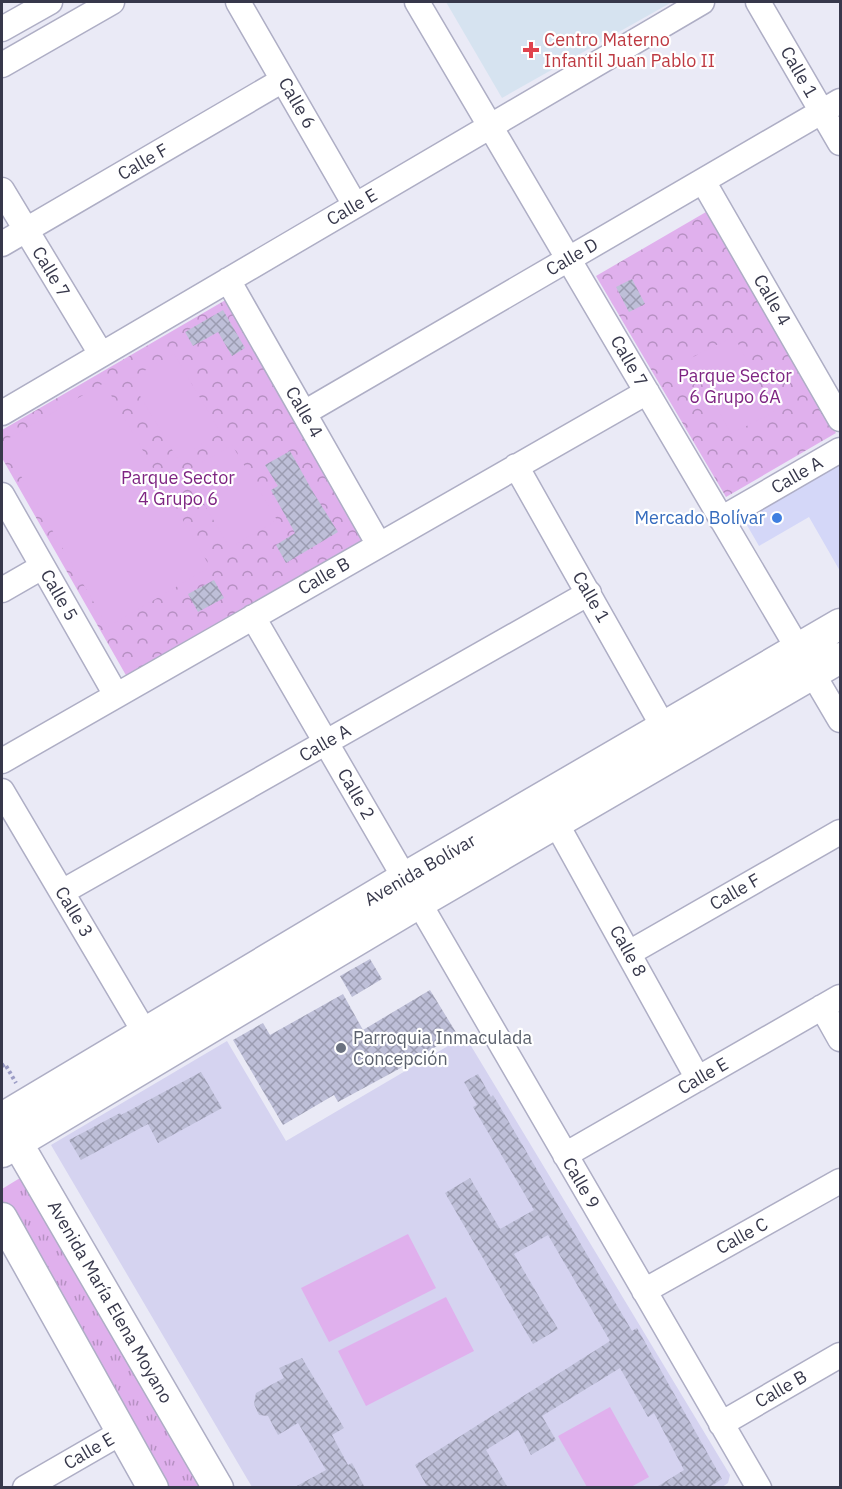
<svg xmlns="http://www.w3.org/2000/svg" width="842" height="1489" viewBox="0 0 842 1489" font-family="'IBM Plex Sans',sans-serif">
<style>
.commercial{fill:#d4d7f8}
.education{fill:#d5d3f0}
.medical{fill:#d6e3f0}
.grass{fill:url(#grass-tufts)}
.park{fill:url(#park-crowns)}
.garden{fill:#e0b0ed}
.building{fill:url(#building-cross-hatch)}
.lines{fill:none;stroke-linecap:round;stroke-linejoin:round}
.minor-casing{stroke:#aeaec5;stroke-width:27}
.tertiary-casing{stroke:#aeaec5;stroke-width:33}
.path{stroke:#9b9cc5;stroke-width:4;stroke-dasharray:3 3;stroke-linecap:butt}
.minor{stroke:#fff;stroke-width:24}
.tertiary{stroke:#fff;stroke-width:30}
.health-dot{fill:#e0444e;stroke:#fff;stroke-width:2}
.shop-dot{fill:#3f7fe0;stroke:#fff;stroke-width:2}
.worship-dot{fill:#6b7280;stroke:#fff;stroke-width:2}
.labels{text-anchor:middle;stroke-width:4.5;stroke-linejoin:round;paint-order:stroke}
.health-label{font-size:18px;fill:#be3a42;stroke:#fff;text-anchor:start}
.street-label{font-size:18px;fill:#37384b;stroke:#fff}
.park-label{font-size:18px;fill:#7e2582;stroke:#fff}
.shop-label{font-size:18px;fill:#366cbe;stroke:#fff;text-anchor:end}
.worship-label{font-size:18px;fill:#5b616d;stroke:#fff;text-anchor:start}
</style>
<defs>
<pattern id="grass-tufts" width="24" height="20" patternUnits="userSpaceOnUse" patternTransform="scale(1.5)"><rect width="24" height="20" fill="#e0b0ed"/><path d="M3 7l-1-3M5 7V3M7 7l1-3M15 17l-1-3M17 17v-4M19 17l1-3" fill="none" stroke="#b690c2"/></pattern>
<pattern id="park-crowns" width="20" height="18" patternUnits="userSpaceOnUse" patternTransform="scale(1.5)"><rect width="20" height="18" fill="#e0b0ed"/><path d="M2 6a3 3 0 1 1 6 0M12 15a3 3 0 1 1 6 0" fill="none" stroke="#b690c2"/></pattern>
<pattern id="building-cross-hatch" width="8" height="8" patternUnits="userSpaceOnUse" patternTransform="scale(1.5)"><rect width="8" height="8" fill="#bebfd8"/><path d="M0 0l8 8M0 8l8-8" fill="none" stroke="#9b9cb1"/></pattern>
</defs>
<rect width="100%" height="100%" fill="#eaeaf6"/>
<path class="commercial" d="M840,464V571L809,517L759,546L744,520Z"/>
<path class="education" d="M465,1036L730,1475L728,1483L721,1488L252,1487L51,1145L227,1041L286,1141Z"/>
<path class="medical" d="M446,2H672L502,98Z"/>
<path class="grass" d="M20,1178L200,1487H169L2,1200V1189Z"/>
<path class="park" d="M706,212L836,433L726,497L596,276Z
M229,298L369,541L127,677L2,458V430Z"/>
<path class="garden" d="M734,336L774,412L731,434L691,358Z
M174,354L221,433L177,458L130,379Z
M104,383L210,567L108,627L2,443V442Z
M232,445L277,520L230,548L185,472Z
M408,1234L436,1288L329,1342L301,1288Z
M446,1297L474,1351L366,1406L338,1351Z
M610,1407L649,1477L631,1487H587L558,1436Z"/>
<path class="building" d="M632,279L645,304L629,312L616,287Z
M223,310L245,348L232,356L218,332L193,346L185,332Z
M290,451L313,492L338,532L286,563L276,545L295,533L271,490L278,486L265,465Z
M214,580L224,598L198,612L188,594Z
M370,959L382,979L352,997L340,976Z
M430,990L457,1034L397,1070L338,1102L334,1095L283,1125L233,1040L263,1023L270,1035L343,994L363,1030Z
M201,1072L222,1108L158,1143L148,1124L81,1160L69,1140L120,1113L121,1115Z
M478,1074L491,1097L493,1095L632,1331L637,1328L722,1479L708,1488H655L684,1470L654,1413L648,1417L620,1368L542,1416L556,1440L531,1455L518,1430L486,1450L508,1488H428L415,1465L610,1341L548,1235L514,1254L558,1329L533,1344L445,1193L470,1178L500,1229L534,1210L473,1107L477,1105L464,1082Z
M302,1358L344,1428L332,1435L348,1465L352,1463L365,1488H293L326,1470L298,1423L278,1435L268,1416L259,1415L254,1404L256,1393L284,1378L279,1368Z"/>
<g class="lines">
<g class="minor-casing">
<path id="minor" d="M238,2L355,205
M417,2L840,720
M758,2L840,143
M2,29L50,2
M2,65L112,2
M703,181L840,419
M2,190L101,354
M2,244L283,80
M228,280L379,545
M2,413L702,2
M304,413L840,101
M516,466L664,728
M2,495L116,695
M721,519L840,450
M2,590L42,567
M253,617L759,1488
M2,761L647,392
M2,791L145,1033
M556,823L698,1079
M62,892L589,593
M629,953L840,832
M822,1007L840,1039
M565,1155L840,997
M644,1291L840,1181
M721,1424L840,1355
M25,1488L122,1432"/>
</g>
<g class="tertiary-casing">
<path id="tertiary" d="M2,1118L404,878L840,624
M8,1127L218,1488
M2,1152L419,903L840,658
M2,1218L153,1488"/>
</g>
<path class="path" d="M2,1066L5,1064L16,1083"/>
<use href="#minor" class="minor"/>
<use href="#tertiary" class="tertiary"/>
</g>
<path class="health-dot" d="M528 41h6v6h6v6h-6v6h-6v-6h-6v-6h6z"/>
<circle class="shop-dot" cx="777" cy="518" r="6"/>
<circle class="worship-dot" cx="341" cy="1048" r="6"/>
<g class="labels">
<g class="health-label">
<text x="544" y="46">Centro Materno<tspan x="544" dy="21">Infantil Juan Pablo II</tspan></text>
</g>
<g class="street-label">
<text transform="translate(799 72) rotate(60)" y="6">Calle 1</text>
<text transform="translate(297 103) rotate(60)" y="6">Calle 6</text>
<text transform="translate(143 162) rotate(-30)" y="6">Calle F</text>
<text transform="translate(352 207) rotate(-30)" y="6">Calle E</text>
<text transform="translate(572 257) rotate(-30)" y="6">Calle D</text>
<text transform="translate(51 272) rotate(59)" y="6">Calle 7</text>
<text transform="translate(772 300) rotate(60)" y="6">Calle 4</text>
<text transform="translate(629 361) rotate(60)" y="6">Calle 7</text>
<text transform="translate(304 412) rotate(60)" y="6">Calle 4</text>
<text transform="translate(797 475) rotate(-30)" y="6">Calle A</text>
<text transform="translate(324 576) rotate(-30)" y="6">Calle B</text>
<text transform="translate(59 595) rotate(60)" y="6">Calle 5</text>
<text transform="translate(591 597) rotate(60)" y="6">Calle 1</text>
<text transform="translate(325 743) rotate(-30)" y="6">Calle A</text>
<text transform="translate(356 794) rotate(60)" y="6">Calle 2</text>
<text transform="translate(420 870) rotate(-30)" y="6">Avenida Bolívar</text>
<text transform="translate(735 892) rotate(-30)" y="6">Calle F</text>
<text transform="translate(74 912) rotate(59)" y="6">Calle 3</text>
<text transform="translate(628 951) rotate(61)" y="6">Calle 8</text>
<text transform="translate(703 1076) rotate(-30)" y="6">Calle E</text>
<text transform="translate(581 1183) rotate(60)" y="6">Calle 9</text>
<text transform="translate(742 1236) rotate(-29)" y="6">Calle C</text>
<text transform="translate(110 1302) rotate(60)" y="6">Avenida María Elena Moyano</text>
<text transform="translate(781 1389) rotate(-30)" y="6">Calle B</text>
<text transform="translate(89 1451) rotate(-30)" y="6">Calle E</text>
</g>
<g class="park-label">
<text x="735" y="382">Parque Sector<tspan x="735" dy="21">6 Grupo 6A</tspan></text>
<text x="178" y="484">Parque Sector<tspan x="178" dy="21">4 Grupo 6</tspan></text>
</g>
<g class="shop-label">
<text x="765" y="524">Mercado Bolívar</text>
</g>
<g class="worship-label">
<text x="353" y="1044">Parroquia Inmaculada<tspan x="353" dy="21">Concepción</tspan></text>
</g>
</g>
<rect width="842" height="1489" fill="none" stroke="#37384b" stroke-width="6"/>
</svg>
